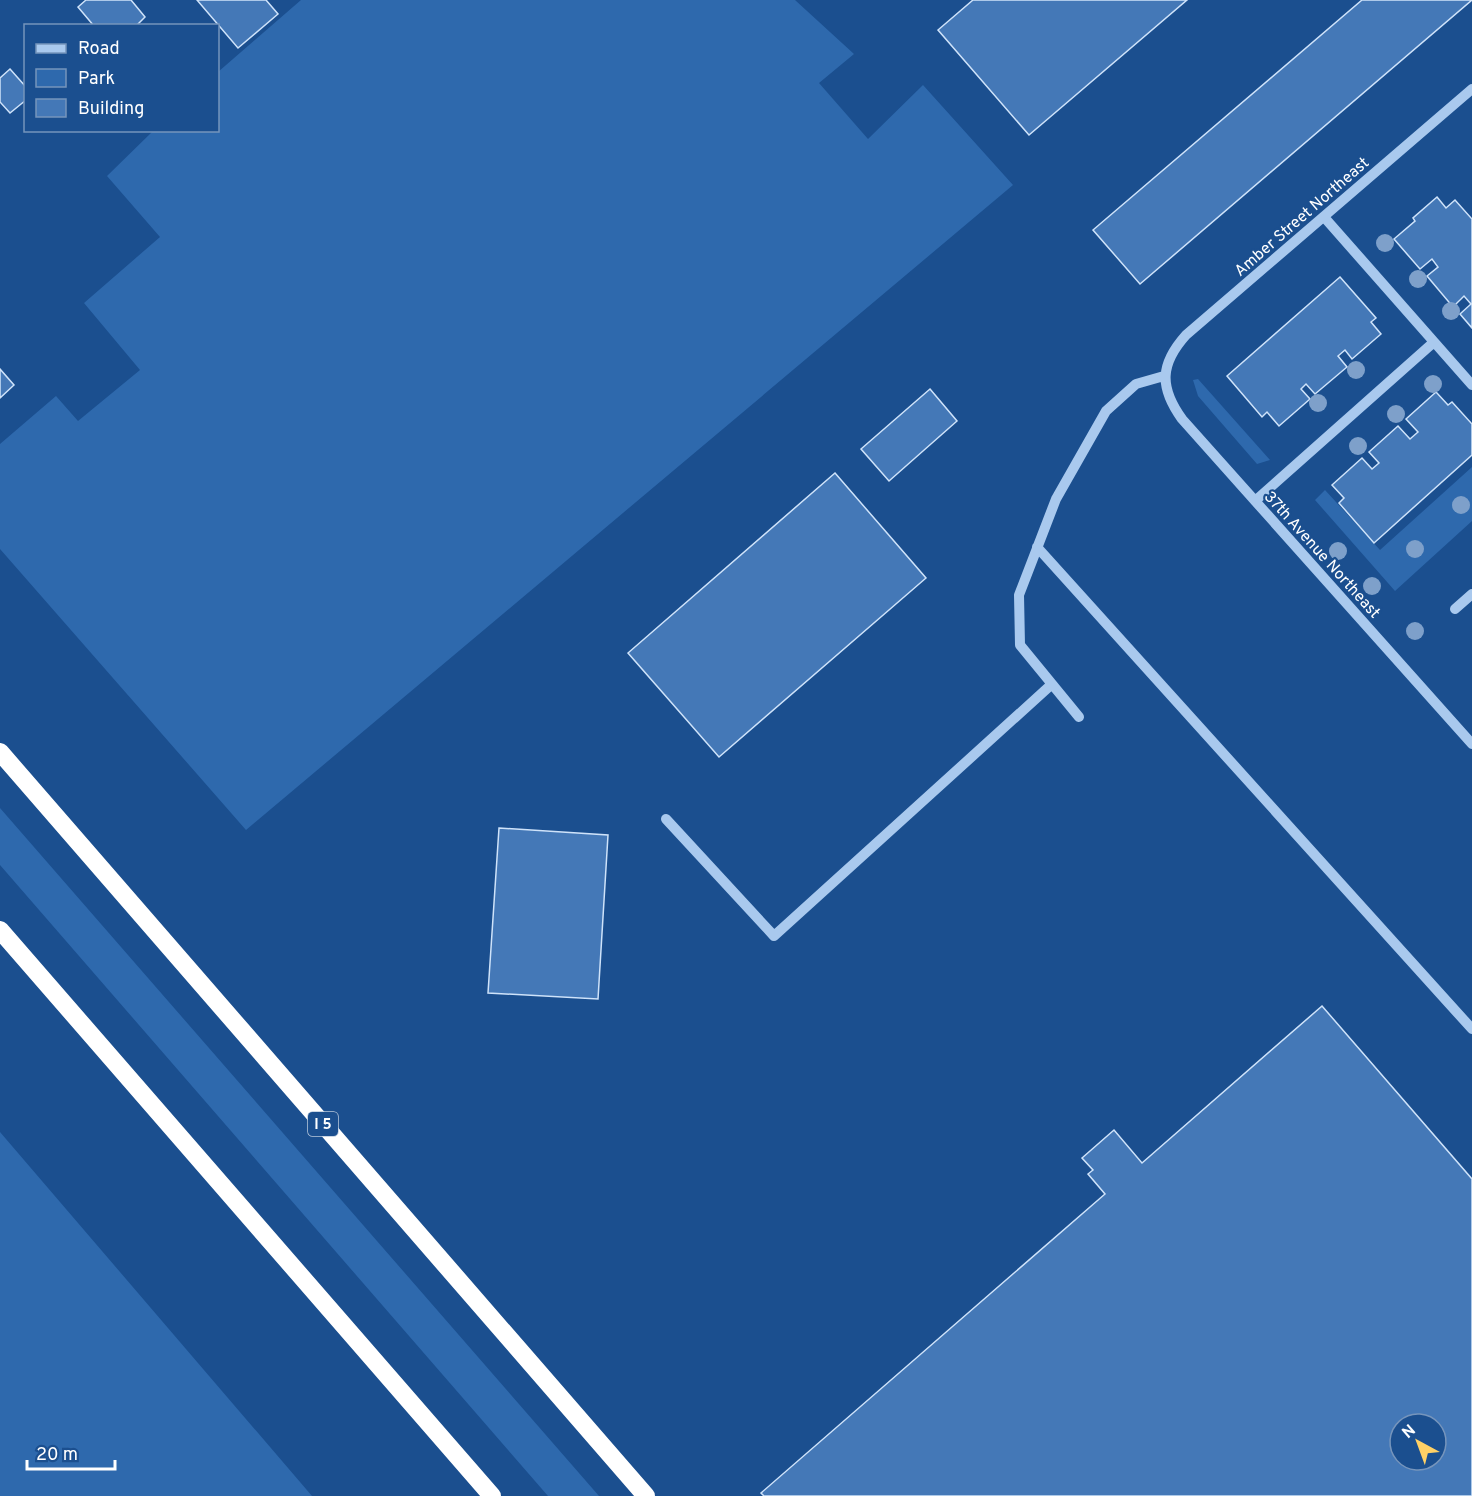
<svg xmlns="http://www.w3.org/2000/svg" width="1472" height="1496" viewBox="0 0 1472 1496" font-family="Overpass,sans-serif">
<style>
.green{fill:#2e69ad}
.building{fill:#4478b7;stroke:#cfe3fa;stroke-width:1.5;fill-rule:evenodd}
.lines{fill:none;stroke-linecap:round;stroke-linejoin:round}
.minor{stroke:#a9c9ee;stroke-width:10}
.highway{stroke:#fff;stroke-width:18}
.tree{fill:#7ea0ca}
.labels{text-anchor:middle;stroke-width:4.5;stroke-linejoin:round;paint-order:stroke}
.shield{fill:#1b4f8f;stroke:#bbcadd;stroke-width:1.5}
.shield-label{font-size:15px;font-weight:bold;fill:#fff}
.street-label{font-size:16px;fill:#fff;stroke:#1b4f8f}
</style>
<rect width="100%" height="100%" fill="#1b4f8f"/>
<path class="green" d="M301,0H795L854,54L819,83L868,139L923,85L1013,185L246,830L0,549V444L56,396L78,421L140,370L84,303L160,237L107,176L153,131L218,130V72Z
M1198,379L1270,460L1257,464L1198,396L1193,380Z
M1472,467V521L1395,591L1315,500L1325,490L1380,550Z
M0,808L599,1496H548L0,865Z
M0,1132L312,1496H0Z"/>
<path class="building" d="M86,0H131L145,17L136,26H94L78,7Z
M197,0H266L278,14L238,48Z
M973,0H1187L1029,135L938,30Z
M1362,0H1472L1140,284L1093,230Z
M10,69L26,87V100L10,113L0,102V78Z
M1437,197L1446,208L1455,200L1472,219V328L1460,314L1471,304L1464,296L1453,307L1427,276L1438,267L1432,259L1420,269L1394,239L1415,221L1413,218Z
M1340,277L1376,318L1371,322L1381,334L1352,359L1345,350L1338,356L1347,367L1315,394L1306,384L1301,389L1310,399L1279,426L1267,412L1262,417L1227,376Z
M0,369L14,385L0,398Z
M930,389L957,421L889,481L861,449Z
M1436,392L1448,405L1452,402L1472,424V455L1374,543L1339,503L1344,498L1332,485L1362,458L1372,469L1379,463L1369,452L1398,426L1410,439L1418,432L1406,419Z
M835,473L926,578L719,757L628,653Z
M499,828L608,835L598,999L488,993Z
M1322,1006L1472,1179V1496H764L761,1493L1105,1194L1088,1174L1093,1170L1082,1158L1114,1130L1142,1163ZM1400,1424H1436V1460H1400Z"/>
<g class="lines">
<path class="minor" d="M1472,89L1186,335C1160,364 1159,387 1182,419L1472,744
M1324,217L1472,385
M1255,501L1434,342
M1037,547L1472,1029
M1455,609L1472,594
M1079,717L1020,645L1019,595L1056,499L1106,411L1136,384L1164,376
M666,819L774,936L1052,684"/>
<path class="highway" d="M0,752L646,1496
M0,930L492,1496"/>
</g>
<g class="tree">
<circle cx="1385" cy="243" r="9"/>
<circle cx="1418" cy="279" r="9"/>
<circle cx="1451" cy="311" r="9"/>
<circle cx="1356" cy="370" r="9"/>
<circle cx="1433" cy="384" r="9"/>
<circle cx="1318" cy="403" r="9"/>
<circle cx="1396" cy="414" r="9"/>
<circle cx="1358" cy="446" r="9"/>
<circle cx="1461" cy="505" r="9"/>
<circle cx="1415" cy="549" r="9"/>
<circle cx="1338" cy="551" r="9"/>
<circle cx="1372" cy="586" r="9"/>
<circle cx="1415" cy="631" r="9"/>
</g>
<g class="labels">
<rect class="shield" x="308" y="1112" width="30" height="24" rx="4.5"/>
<g class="shield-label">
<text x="323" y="1129">I 5</text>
</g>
<g class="street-label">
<text transform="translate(1301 216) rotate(-41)" y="6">Amber Street Northeast</text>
<text transform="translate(1323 554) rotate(48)" y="6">37th Avenue Northeast</text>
</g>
</g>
<rect x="24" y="24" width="195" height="108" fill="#1b4f8f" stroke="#7695bc" stroke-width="1.5"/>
<rect x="36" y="44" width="30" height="9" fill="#a9c9ee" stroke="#7695bc" stroke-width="1.5"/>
<text x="78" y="54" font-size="18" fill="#ffffff">Road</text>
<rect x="36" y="69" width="30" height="18" fill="#2e69ad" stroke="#7695bc" stroke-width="1.5"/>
<text x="78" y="84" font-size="18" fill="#ffffff">Park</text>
<rect x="36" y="99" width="30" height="18" fill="#4478b7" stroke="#7695bc" stroke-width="1.5"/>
<text x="78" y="114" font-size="18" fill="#ffffff">Building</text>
<g transform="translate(1418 1442) rotate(319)"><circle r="28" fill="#1b4f8f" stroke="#7695bc" stroke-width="1.5"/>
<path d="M0-4.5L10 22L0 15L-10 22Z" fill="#ffd166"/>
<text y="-9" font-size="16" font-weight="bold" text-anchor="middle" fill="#ffffff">N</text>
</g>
<path d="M27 1460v9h88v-9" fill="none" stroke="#ffffff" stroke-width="3"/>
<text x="36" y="1460" font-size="18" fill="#ffffff" stroke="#1b4f8f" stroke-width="4.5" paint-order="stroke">20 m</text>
</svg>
